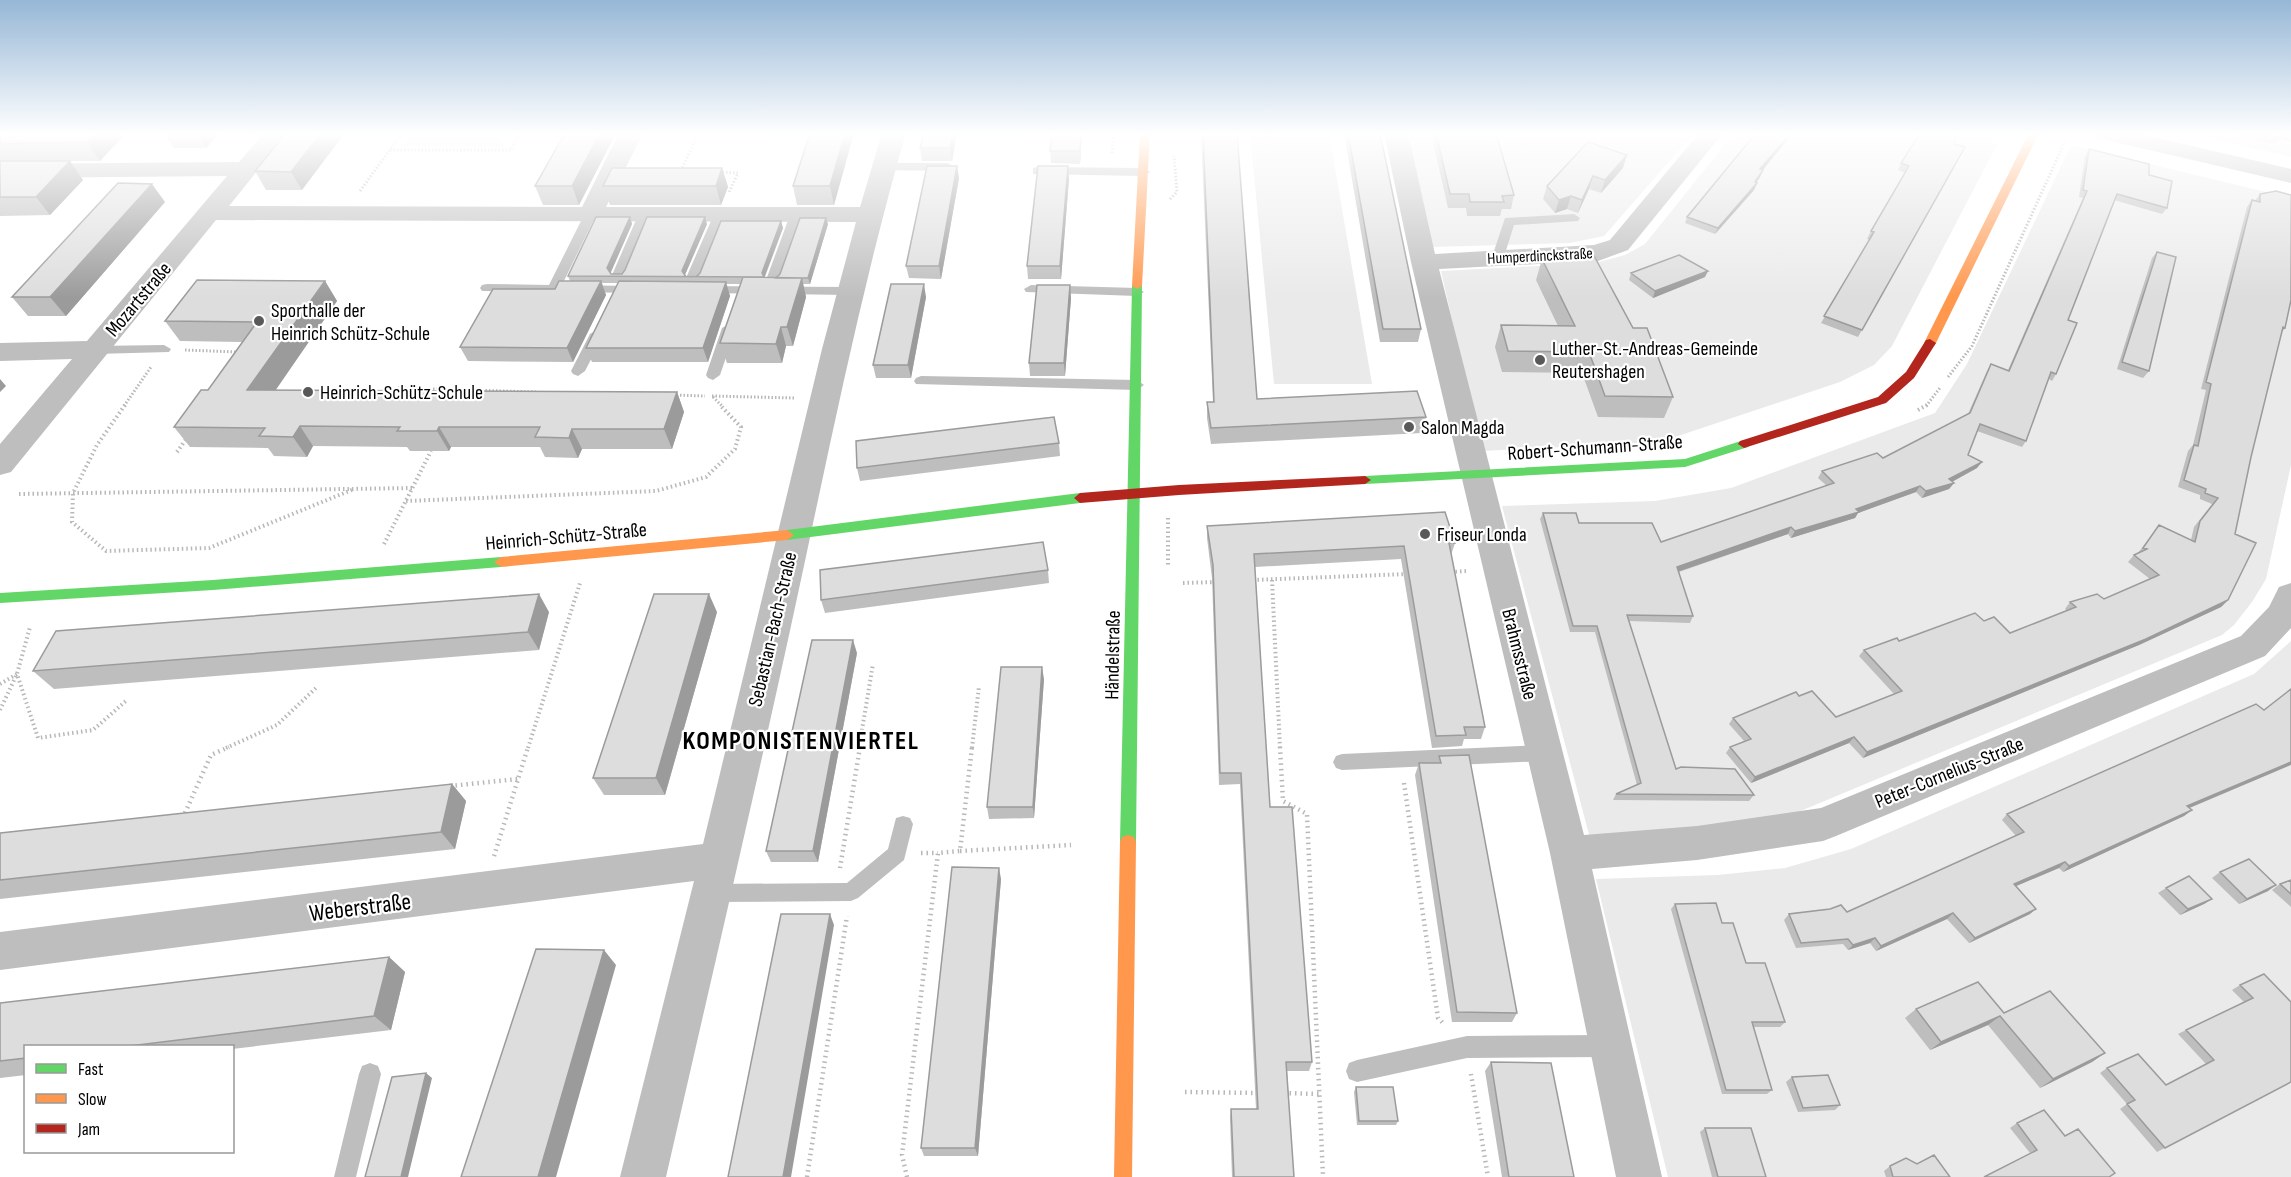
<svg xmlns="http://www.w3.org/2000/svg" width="2291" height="1177" viewBox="0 0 2291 1177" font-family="'Sofia Sans Condensed',sans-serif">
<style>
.green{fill:#eaeaea}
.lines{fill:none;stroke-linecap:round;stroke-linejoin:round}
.path-far2{stroke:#b8b8b8;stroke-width:3;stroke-dasharray:1.5 2;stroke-linecap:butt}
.path-far1{stroke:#b8b8b8;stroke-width:4;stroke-dasharray:1.5 3;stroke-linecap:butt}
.path{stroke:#b8b8b8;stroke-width:4.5;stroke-dasharray:1.5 4;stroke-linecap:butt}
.lane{fill:#bebebe;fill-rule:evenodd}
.street{fill:#bebebe;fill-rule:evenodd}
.fast{fill:#63d668;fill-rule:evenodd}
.slow{fill:#ff974d;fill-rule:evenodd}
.jam{fill:#b3261e;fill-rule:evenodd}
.wall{fill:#bebebe}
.shaded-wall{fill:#9b9b9b}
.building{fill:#ddd;stroke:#9b9b9b;stroke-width:1.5}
.poi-dot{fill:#595959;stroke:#fff;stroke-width:2}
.labels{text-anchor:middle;stroke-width:4.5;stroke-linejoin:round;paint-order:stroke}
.far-street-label{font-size:16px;fill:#000;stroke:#fff}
.street-label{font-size:20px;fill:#000;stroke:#fff}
.poi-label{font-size:20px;fill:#000;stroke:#fff;text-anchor:start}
.near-street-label{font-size:24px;fill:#000;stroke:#fff}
.district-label{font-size:26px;font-weight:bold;letter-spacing:1.5px;fill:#000;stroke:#fff}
</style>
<rect width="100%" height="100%" fill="#fff"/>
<path class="green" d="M411,133H495L505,147L403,146Z
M1250,133H1329L1372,384H1274Z
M1408,133H1694L1604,236L1570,243L1432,247Z
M1734,133H2003L1892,346L1874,365L1840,382L1660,442L1482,451L1441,271L1595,263L1625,255L1645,244Z
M2185,133H2291V157Z
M2071,145L2291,198V465L2266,579L2252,602L2234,625L2222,635L1803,810L1743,829L1591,842L1502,506L1655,501L1731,488L1935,413L1967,364Z
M2291,641V1177H1668L1596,879L1718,875L1785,868L1851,849L2254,674Z"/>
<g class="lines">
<path class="path-far2" d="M390,150H511L520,133
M1112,153L1113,133
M681,171L696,138
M719,172L738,173L729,192
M360,191L402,133
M1170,199L1177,192L1174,156
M185,350L237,352
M1948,377L1972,346L2066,139
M398,388L537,392
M673,395L705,396
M712,396L795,398
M713,397L722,406
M124,406L151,367
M1926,406L1940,388"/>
<path class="path-far1" d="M125,405L97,445L73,493L72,522L106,551L209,548L354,489
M1918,410L1927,405
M177,452L187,438
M19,494L412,488
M406,501L656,491L706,477L735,449L741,427L720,405
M1168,518V567
M384,544L431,451
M1451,572L1467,571
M1253,580L1407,574
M1272,580L1280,748
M1183,583L1216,582
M0,684L17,674L38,738L93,730L127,700
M0,710L17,674L30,627
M226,748L277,725L318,686
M528,748L580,583
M859,748L873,664
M972,748L979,686"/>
<path class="path" d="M1280,747L1283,801L1307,814L1323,1177
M1404,783L1438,1018L1445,1025
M450,786L518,779
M185,813L211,755L229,747
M960,851L1071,845
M921,853H938
M494,856L528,747
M840,868L860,747
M1471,1074L1488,1177
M1185,1092L1259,1093
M1284,1093L1319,1094
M807,1177L847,916
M907,1177L902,1155L938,853L960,851L972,747"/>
<path class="lane" d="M884,163H948L954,167L948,171L880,170L878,167Z
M1037,167L1144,168L1150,172L1144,176L1033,174V168Z
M591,209L597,213L562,285L637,286L644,290L642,293L482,291L480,288L482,285L487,284L549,285L585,213Z
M645,209L651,213L626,275L624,278H614L612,275L639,213Z
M720,210L726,214L700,278L698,281H688L686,278L714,214Z
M796,211L802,215L780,280L773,284L768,283L766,280L790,215Z
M1574,214L1580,218L1578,221L1514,225L1503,260H1493L1492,257L1505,218Z
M1031,285L1137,288L1144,292L1137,296L1026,292L1024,289Z
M707,286L850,287L857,291L850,295L702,293L700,290Z
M729,324L736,328L720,375L713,380L708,378L706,375L722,328Z
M597,330L604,334L585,371L578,376L573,374L571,371L590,334Z
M164,345L171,349L169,352L95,354L88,350L95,346Z
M921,376L1137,380L1144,385L1137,390L916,384L914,381L916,378Z
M1544,745L1550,748L1553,753L1550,758L1544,761L1342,770L1336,768L1333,762L1336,756L1342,754Z
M903,816L910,818L913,824L904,860L858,898L851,901L712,902L705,899L702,893L705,887L712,884L847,883L888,849L896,818Z
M1609,1035L1617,1038L1620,1046L1617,1054L1609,1057L1467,1058L1357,1082L1349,1079L1346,1071L1349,1063L1357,1060L1467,1036Z
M370,1063L378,1066L381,1074L356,1177H334L359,1074L362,1066Z"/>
<path class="street" d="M264,133H288L229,206L582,207L619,133H643L606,207H860L882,133H906C859,295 827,461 791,626C751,810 708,993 666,1177H620L694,881L0,970V932L703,844L822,349L856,222L216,220L11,472L0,475V444L72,359L0,361V343L87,341L227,176L0,178V164L239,162Z
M1384,133H1408L1435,254L1594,245L1610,240L1699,133H1723L1628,250L1598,261L1439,269L1584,835L1697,826L1821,808L2241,636L2269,607L2279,587L2291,583V628L2265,656L1836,836L1823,841L1697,860L1592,869L1662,1177H1616L1550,853L1411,262Z
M2094,133H2136L2291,169V183L2098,138Z"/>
<path class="fast" d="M1137,283L1142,286L1136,842L1134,847L1128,849L1122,847L1120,842L1132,286Z
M1744,440L1750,444L1748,447L1685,467L1365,484L1359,480L1365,476L1685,459Z
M1080,493L1086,498L1080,503L787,540L780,535L787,530Z
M501,557L508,562L501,567L213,590L0,603V593L213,580Z"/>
<path class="slow" d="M1140,133H1150L1142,286L1137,289L1132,286Z
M2029,133H2039L1936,343L1934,346H1926L1924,343Z
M787,530L794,535L787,540L501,567L494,562L501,557Z
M1128,835L1134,837L1136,842L1132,1177H1114L1120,842L1122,837Z"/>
<path class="jam" d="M1930,339L1936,343L1914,378L1886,403L1744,448L1738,444L1740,441L1878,397L1906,372L1926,340Z
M1365,476L1371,480L1365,484L1179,495L1080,503L1074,498L1080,493L1179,485Z"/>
</g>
<path class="wall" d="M0,133L124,135L100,161H70L83,180L50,215L0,216Z
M164,133H219L206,148H174Z
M286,133L302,190H266L255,171Z
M565,133H616L579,205H543L535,186Z
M810,133H854L834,205H797L793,186Z
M924,133H957L952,161H922L920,148Z
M1082,133L1080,164L1051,163L1050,151Z
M1201,133H1237L1257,399L1426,417L1422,433L1211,444L1207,418V402H1213Z
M1344,133H1380L1421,329L1418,342H1380Z
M1431,133H1487L1514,195L1511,209H1502L1500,216H1467L1466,208H1448Z
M1756,133H1793L1762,170L1760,177L1756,183L1754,190L1715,234L1685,223L1687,217Z
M2226,133H2291V142L2279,139L2275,144Z
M1954,144L1965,147L1858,337L1821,323L1870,240L1867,239L1871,231L1905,173L1898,170L1901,163Z
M2089,149L2149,175L2167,208L2162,214L2114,200L2068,320L2056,374L2052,381L2049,379L2026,441L2022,447L1977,431L1968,455L1977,468L1952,482L1954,483L1949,489L1922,498L1916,492L1858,513L1855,518L1791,538L1788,534L1679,572L1693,616L1690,623L1629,621L1676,769L1754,795L1749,801L1613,800L1616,794L1637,785L1595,632H1570L1540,519L1543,513L1579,523L1661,542L1827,486L1818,478L1822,471L1883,458L1968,414L1987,371L1991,364L2008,370L2083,198L2079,197L2085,156Z
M1068,166L1069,179L1061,279H1028L1027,266Z
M722,168L728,187L721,205H610L603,186Z
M1623,168L1601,193L1589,189L1578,213L1567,209L1555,213L1543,199L1547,186Z
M959,178L941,279L909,278L906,266Z
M2260,194L2285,328L2282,332L2251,457L2235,534L2228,600L2221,607L2139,645L1863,758L1849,743L1751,783L1726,753L1730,747L1744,741L1729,724L1733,718L1799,696L1836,717L1894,694L1859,656L1864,650L1984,621L2010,633L2067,611L2065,609L2070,602L2104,599L2150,579L2128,562L2134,555L2138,553L2159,525L2191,540L2194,527L2212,504L2200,499V495L2178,487L2188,451L2193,445L2206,390L2201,389L2247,207L2252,200L2255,201Z
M165,202L66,316H28L12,297Z
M630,217L632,224L611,272V274H622L707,224L685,275L686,277H696L781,221L783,228L765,277L776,278L780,274L828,224L810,284H803L806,297L793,346H786L782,363H727L720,343L741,284H726L730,296L708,362H592L586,348L618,283H602L606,295L573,362L468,361L460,347L570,281L568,276Z
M2157,252L2149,371L2143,378L2117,369L2152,258Z
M1542,259L1633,328L1673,397L1664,418L1598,417L1582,373L1502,372L1495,347L1501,325L1558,326L1536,280Z
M1631,273L1705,277L1653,298L1629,280Z
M325,281L337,301L275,390L677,392L684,412L672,449H582L578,458L545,457L540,447H451L449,451H410L407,447L313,446L307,457L274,456L268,448L190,447L174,427L208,390L242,342L180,341L165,321Z
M1070,285L1071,298L1065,376H1030L1029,363Z
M926,297L911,378H876L873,365Z
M1059,443L1060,456L860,481L857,468Z
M1207,526L1455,543L1451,555L1485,727L1481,739H1464L1462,746L1432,748L1401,559L1255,567L1270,807L1312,1062L1309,1071H1287L1294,1177H1232L1230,1118L1231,1109H1256L1240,784L1219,785L1212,578L1207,538Z
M1048,570L1049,583L825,613L821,600Z
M549,612L539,650L54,689L33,671Z
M717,612L665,795H604L593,778Z
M857,653L818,862H771L766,851Z
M1044,679L1034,818L989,819L987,807Z
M1439,756L1517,1013L1512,1022H1452L1415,775L1419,763H1437Z
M452,784L466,801L455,849L0,899V833Z
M2190,808L2192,810L2184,816L2063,872L2059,868L2015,886L2030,914L1969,943L1947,919L1876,951L1870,943L1848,950L1843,944L1796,948L1784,920L1789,914L1847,912L2016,836L2002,820L2007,814Z
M2220,872L2268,891L2239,904L2212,878Z
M1001,879L978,1156H924L921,1148Z
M2291,880V907L2272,890L2280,884Z
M2166,888L2212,899L2204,904L2180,915L2158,893Z
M1675,904L1722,923L1746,963L1785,1022L1780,1027H1753L1772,1090L1767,1094H1722L1671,909Z
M389,957L405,972L391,1030L232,1049V1047H26V1075L0,1078V1003Z
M2264,974L2291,1082L2157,1152L2120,1109L2127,1104L2100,1073L2107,1068L2166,1085L2206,1064L2178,1034L2186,1030L2244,1002L2232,990L2240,985Z
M1916,1009L2004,1013L2105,1053L2092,1062L2040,1088L1988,1025L1930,1050L1905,1018Z
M1491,1062L1574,1177H1502L1485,1071Z
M1792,1077L1840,1105L1835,1110L1798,1112L1786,1082Z
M1356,1087L1398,1121L1396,1125H1357L1354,1092Z
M2017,1123L2065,1136L2030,1153L2010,1128Z
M1705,1128L1766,1177H1712L1700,1132Z
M1917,1164L1950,1177H1886L1884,1171L1890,1166Z"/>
<path class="shaded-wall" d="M96,133H123L124,135L100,161L87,142Z
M197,133H219L206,148Z
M321,133H345L302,190L291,172Z
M600,133H616L579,205L572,186Z
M845,133H854L834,205L830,186Z
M953,133H957L952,161L950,148Z
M1081,133H1082L1080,164V151Z
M1791,133H1793L1758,176L1760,169Z
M1627,155L1623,168L1601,193L1605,180Z
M70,161L83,180L50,215L36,197Z
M957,166L959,178L941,279L939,266Z
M1068,166L1069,179L1061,279L1060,266Z
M722,168L728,187L721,205L716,186Z
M1763,170L1760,177L1754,186L1757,183L1754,190L1715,234L1718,228L1755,182Z
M1593,176L1589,189L1578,213L1582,200Z
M152,184L165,202L66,316L50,297Z
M1571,196L1567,209L1555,213L1559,200Z
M630,217L632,224L610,274L607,268Z
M705,217L707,224L684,277L682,271Z
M826,218L828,224L810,284L808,278Z
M781,221L783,228L764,278L762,273Z
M1708,271L1705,277L1653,298L1655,291Z
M802,278L806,297L793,346L787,327Z
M325,281L337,301L262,410L247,390Z
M601,281L606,295L573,362L567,348Z
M726,282L730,296L708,362L703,348Z
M924,284L926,297L911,378L908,365Z
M1070,285L1071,298L1065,376L1064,363Z
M781,327L786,346L782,363L776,344Z
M0,379L6,386L0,392Z
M677,392L684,412L672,449L664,429Z
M300,426L313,446L307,457L293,437Z
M439,427L451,447L449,451L437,431Z
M572,429L582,449L578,458L569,438Z
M1982,462L1977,468L1946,485L1954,483L1949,489L1922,498L1926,491Z
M1920,486L1916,492L1858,513L1855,518L1791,538L1795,531Z
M1791,527L1788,534L1674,573L1677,567Z
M539,594L549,612L539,650L528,632Z
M709,594L717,612L665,795L656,778Z
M2228,600L2221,607L2139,645L1863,758L1867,752Z
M853,640L857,653L818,862L813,851Z
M1042,667L1044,679L1034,818L1033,807Z
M1854,737L1849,743L1751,783L1755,777Z
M2291,762V765L2180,812L2187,806Z
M452,784L466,801L455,849L441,832Z
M2192,810L2184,816L2063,872L2069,866Z
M2065,862L2059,868L2007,890L2014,884Z
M999,868L1001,879L978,1156L975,1148Z
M2276,885L2268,891L2239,904L2247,899Z
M2212,899L2204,904L2180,915L2188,909Z
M2036,909L2030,914L1969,943L1975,938Z
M1953,913L1947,919L1876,951L1881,946Z
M830,914L834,925L791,1177H783Z
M1875,938L1870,943L1848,950L1853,945Z
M604,950L616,965L556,1177H538Z
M389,957L405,972L391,1030L374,1016Z
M2000,1016L1988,1025L1930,1050L1941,1042Z
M2105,1053L2092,1062L2040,1088L2053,1079Z
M426,1073L432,1078L408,1177H401Z"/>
<path class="building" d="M0,133H96L87,142L0,144Z
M286,133H321L291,172L255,171Z
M565,133H600L572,186H535Z
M810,133H845L830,186H793Z
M924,133H953L950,148H920Z
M1052,133H1081L1080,151H1050Z
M1203,133H1237L1257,399L1417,391L1426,417L1211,428L1207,402H1214Z
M1348,133H1380L1421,329H1383Z
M1436,133H1487L1488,137H1497L1514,195L1502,196L1504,202H1470L1469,194H1450Z
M1756,133H1791L1760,169L1763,170L1755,182L1757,183L1718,228L1687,217Z
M1920,133H1957L1954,144L1965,147L1862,330L1824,316L1874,232L1871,231L1909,166L1901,163Z
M2260,133H2279L2280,138Z
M1588,142L1627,155L1605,180L1593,176L1582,200L1571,196L1559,200L1547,186Z
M2089,149L2149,164V175L2172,181L2167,208L2117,194L2068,320L2077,323L2056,374L2051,372L2026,441L1980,424L1968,455L1982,462L1949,479L1954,483L1926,491L1920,486L1856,509L1859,512L1795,531L1791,527L1677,567L1693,616L1627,615L1676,769L1681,767L1735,769L1754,795L1616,794L1641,783L1597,626H1573L1543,513H1576L1579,523H1652L1661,542L1834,483L1822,471L1877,453L1883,458L1970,413L1991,364L2009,371L2087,191L2083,190Z
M0,161H70L36,197H0Z
M927,166H957L939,266H906Z
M1038,166H1068L1060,266H1027Z
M612,168H722L716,186H603Z
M118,183L152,184L50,297H12Z
M2276,191L2291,195V300L2285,328L2283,327L2251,457L2235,534L2256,543L2228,600L2146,639L1867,752L1854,737L1755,777L1730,747L1751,739L1733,718L1796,692L1799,696L1812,691L1836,717L1902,691L1864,650L1897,638L1899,641L1975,613L1984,621L1994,617L2010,633L2076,607L2070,602L2097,594L2104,599L2159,575L2134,555L2147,549L2143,548L2159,525L2195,542L2200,521L2218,498L2205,493L2206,489L2184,480L2194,445L2198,446L2211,384L2206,382L2252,200L2260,202V194Z
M596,217H630L607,268L611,274H622L625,270L647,217H705L682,271L686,277H696L700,273L721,221H781L762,273L764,277L568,276Z
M800,218H826L808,278H776L780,274Z
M2157,252L2176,257L2149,371L2122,362Z
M1593,254L1633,328H1647L1673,397L1605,396L1589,352L1508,351L1501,325L1575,326L1542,259Z
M1679,255L1708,271L1655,291L1631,273Z
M743,277L802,278L787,327H781L776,344L720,343Z
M197,280L325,281L247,390L677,392L664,429H572L569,438L535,437L540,427H439L437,431H397L400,427L300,426L293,437L259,436L265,428L174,427L201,390H208L257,322L165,321Z
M559,281H601L567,348L460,347L493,289H555Z
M619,281L726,282L703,348H586Z
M891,284H924L908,365H873Z
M1037,285H1070L1064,363H1029Z
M1054,417L1059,443L857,468L856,441Z
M1445,512L1455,543H1449L1485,727H1464L1466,735L1436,736L1404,546L1254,554L1270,807H1292L1312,1062H1286L1294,1177H1234L1231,1109H1258L1241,773H1220L1213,565L1207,526Z
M1043,542L1048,570L821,600L820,570Z
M539,594L528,632L33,671L56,631Z
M654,594H709L656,778H593Z
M812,640H853L813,851H766Z
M1001,667H1042L1033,807H987Z
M2291,689V762L2187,806L2192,810L2069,866L2065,862L2014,884L2036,909L1975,938L1953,913L1881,946L1875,938L1853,945L1848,939L1801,943L1789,914L1830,909L1841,905L1847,912L2024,832L2007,814L2256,704L2264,710Z
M1469,755L1517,1013L1457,1012L1419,763H1441L1439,756Z
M452,784L441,832L0,880V833Z
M2249,859L2276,885L2247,899L2220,872Z
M952,867L999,868L975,1148H921Z
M2189,876L2212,899L2188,909L2166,888Z
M2291,880V894L2280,884Z
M1716,903L1722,923H1733L1746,963H1765L1785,1022H1752L1772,1090H1726L1675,904Z
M781,914H830L783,1177H728Z
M536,949L604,950L538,1177H461Z
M389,957L374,1016L121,1047H26V1058L0,1061V1003Z
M2264,974L2291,1002V1082L2165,1148L2127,1104L2135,1100L2107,1068L2138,1054L2166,1085L2214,1060L2186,1030L2253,998L2240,985Z
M1978,982L2004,1013L2050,991L2105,1053L2053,1079L2000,1016L1941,1042L1916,1009Z
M1491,1062L1551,1063L1574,1177H1509Z
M426,1073L401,1177H365L392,1077Z
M1828,1075L1840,1105L1803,1108L1792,1077Z
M1356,1087H1393L1398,1121H1359Z
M2044,1110L2065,1136L2078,1129L2115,1173L2109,1177H1984L2037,1150L2017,1123Z
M1705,1128H1751L1766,1177H1718Z
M1934,1155L1950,1177H1893L1890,1166L1906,1158L1917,1164Z"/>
<linearGradient id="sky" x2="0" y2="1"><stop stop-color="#96b7d6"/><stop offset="0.45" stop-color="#fff"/><stop offset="1" stop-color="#fff" stop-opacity="0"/></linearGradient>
<rect width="2291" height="298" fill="url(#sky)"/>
<g class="poi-dot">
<circle cx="259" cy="321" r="6"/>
<circle cx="1540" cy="360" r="6"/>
<circle cx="308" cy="392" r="6"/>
<circle cx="1409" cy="427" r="6"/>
<circle cx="1425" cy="534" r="6"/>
</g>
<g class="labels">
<g class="far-street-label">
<text transform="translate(1540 255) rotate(-3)" y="6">Humperdinckstraße</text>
</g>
<g class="street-label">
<text transform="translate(138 299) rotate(-50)" y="7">Mozartstraße</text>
<text transform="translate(1595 447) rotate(-4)" y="7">Robert-Schumann-Straße</text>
<text transform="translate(566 536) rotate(-5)" y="7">Heinrich-Schütz-Straße</text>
<text transform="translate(772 629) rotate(-77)" y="7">Sebastian-Bach-Straße</text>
<text transform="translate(1520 654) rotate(76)" y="7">Brahmsstraße</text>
<text transform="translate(1112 655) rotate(-89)" y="7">Händelstraße</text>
<text transform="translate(1949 772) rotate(-22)" y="7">Peter-Cornelius-Straße</text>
</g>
<g class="poi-label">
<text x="271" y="317">Sporthalle der<tspan x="271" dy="23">Heinrich Schütz-Schule</tspan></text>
<text x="1552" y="355">Luther-St.-Andreas-Gemeinde<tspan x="1552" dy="23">Reutershagen</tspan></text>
<text x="320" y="399">Heinrich-Schütz-Schule</text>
<text x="1421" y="434">Salon Magda</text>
<text x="1437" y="541">Friseur Londa</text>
</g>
<g class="near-street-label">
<text transform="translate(360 907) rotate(-7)" y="8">Weberstraße</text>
</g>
<g class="district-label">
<text x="801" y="749">KOMPONISTENVIERTEL</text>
</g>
</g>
<rect x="24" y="1045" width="210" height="108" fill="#ffffff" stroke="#999999" stroke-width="1.5"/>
<rect x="36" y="1064" width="30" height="9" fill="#63d668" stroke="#999999" stroke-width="1.5"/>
<text x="78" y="1075" font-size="18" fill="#000000">Fast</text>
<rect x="36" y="1094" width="30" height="9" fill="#ff974d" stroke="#999999" stroke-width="1.5"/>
<text x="78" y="1105" font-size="18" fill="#000000">Slow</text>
<rect x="36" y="1124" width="30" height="9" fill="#b3261e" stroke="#999999" stroke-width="1.5"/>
<text x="78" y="1135" font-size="18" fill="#000000">Jam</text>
</svg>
